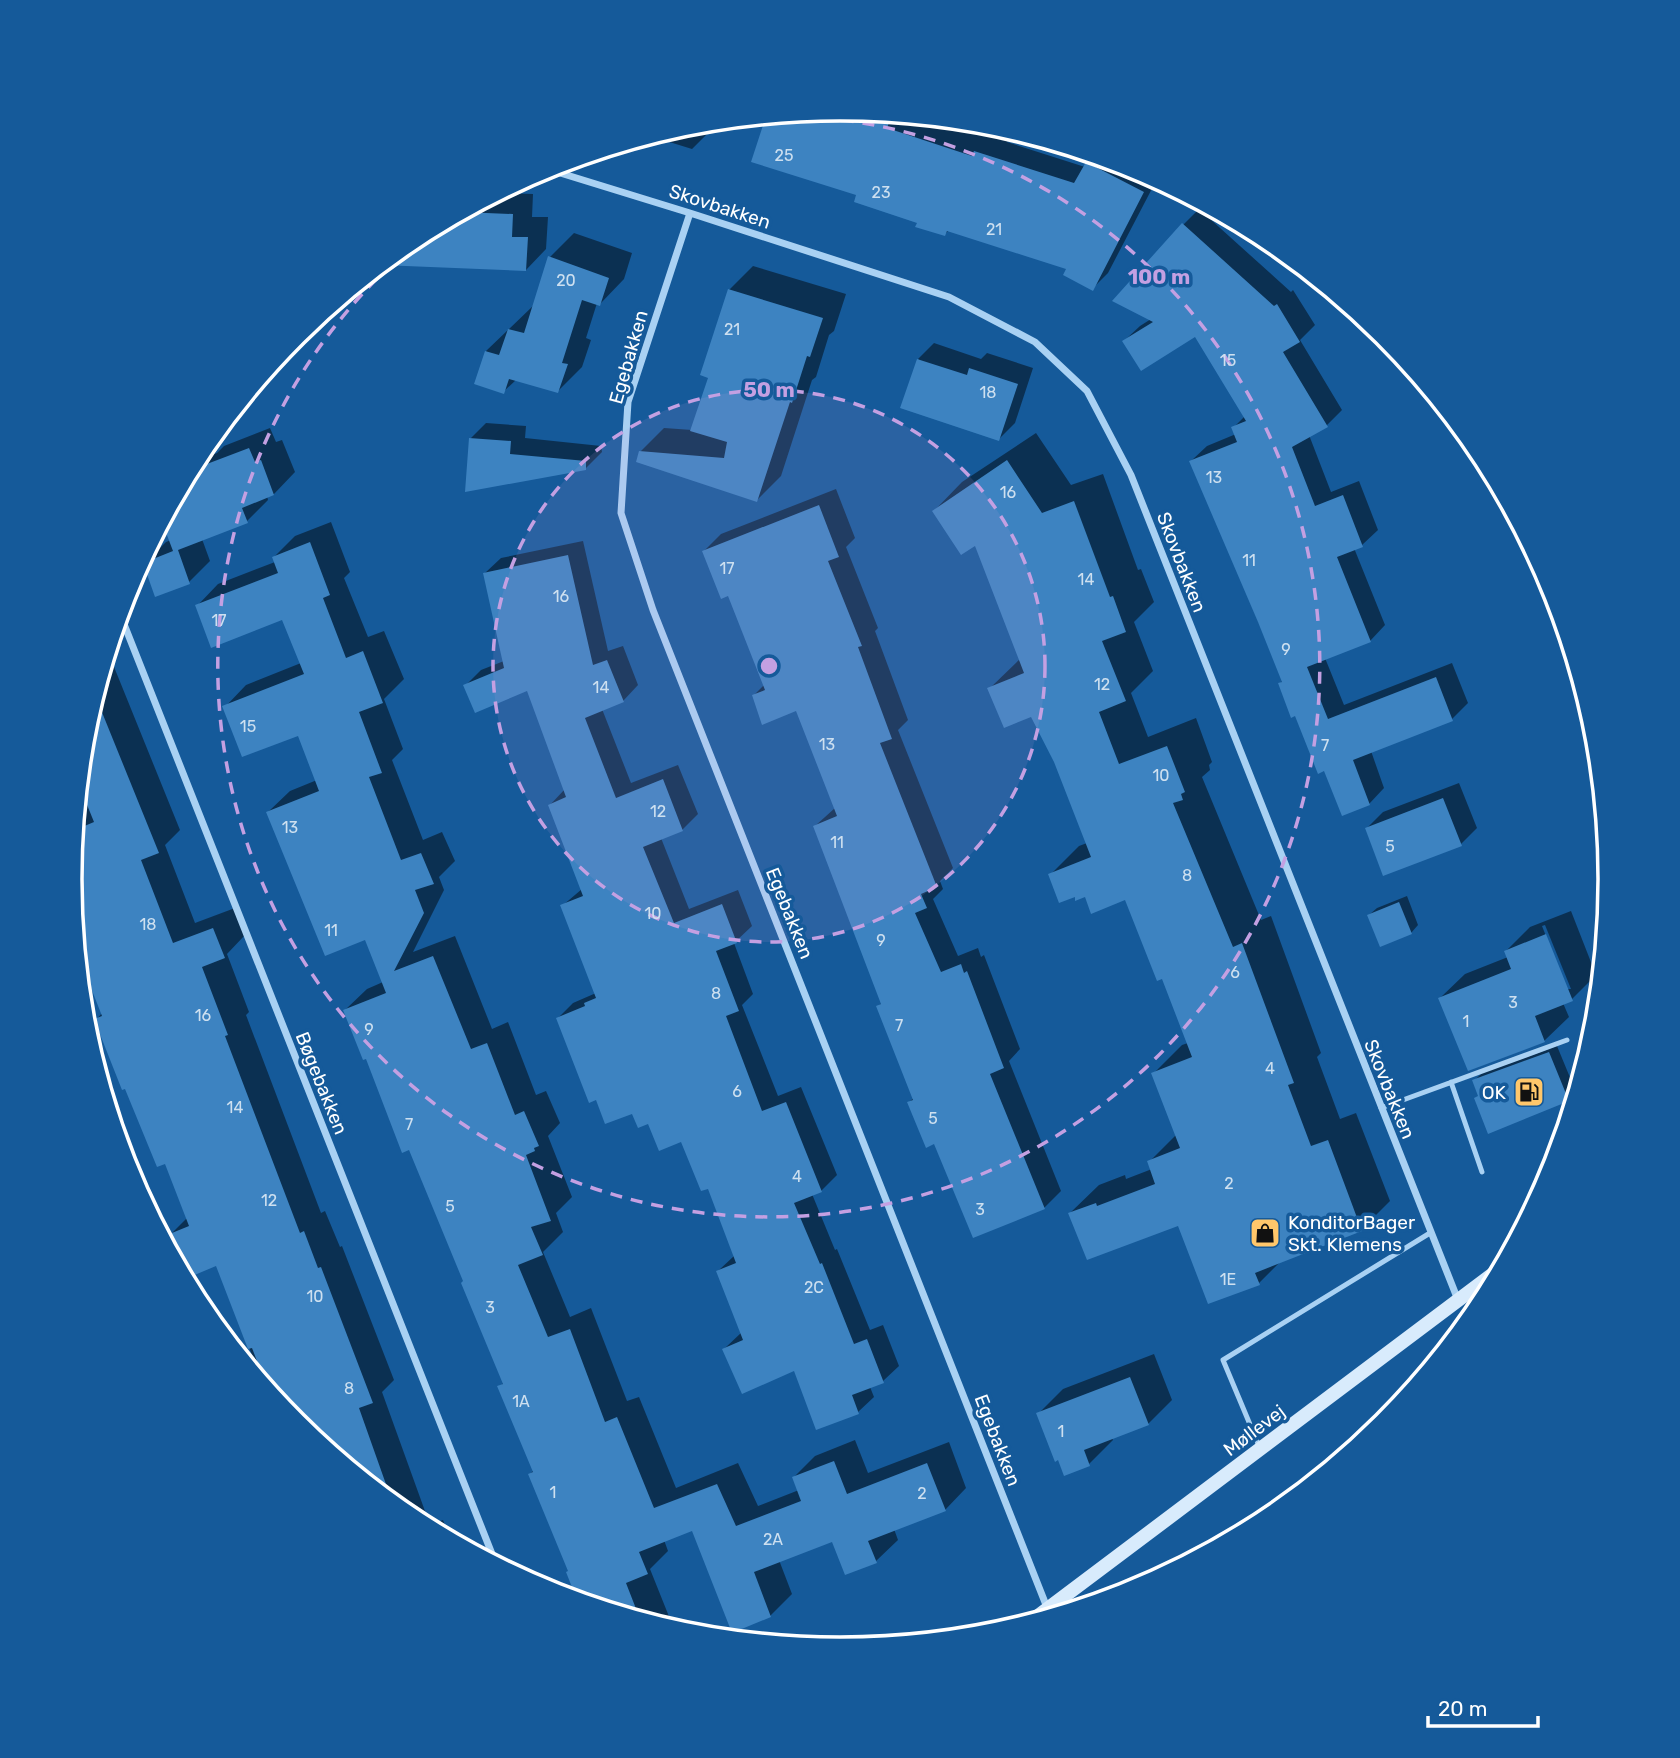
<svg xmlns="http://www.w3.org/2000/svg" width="1680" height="1758" viewBox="0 0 1680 1758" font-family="Rubik,sans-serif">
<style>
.shadow{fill:#0007;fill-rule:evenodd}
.building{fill:#3d83c1}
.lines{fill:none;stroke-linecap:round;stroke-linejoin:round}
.lane{stroke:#a9d1f3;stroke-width:5}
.street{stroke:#a9d1f3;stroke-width:7}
.secondary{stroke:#d8ebfc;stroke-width:14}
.ring{fill:none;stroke:#c4a0e2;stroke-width:3.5;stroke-dasharray:12 9}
.labels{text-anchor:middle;stroke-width:7;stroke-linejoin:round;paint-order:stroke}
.number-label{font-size:16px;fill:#cee0f0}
.street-label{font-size:19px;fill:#fff;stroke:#155a9a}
.poi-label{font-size:19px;fill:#fff;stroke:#155a9a;text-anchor:end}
.rim{fill:none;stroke:#fff;stroke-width:3.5}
.centre{fill:#c4a0e2;stroke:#155a9a;stroke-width:3.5}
.ring-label{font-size:21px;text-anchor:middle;font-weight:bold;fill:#c4a0e2;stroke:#155a9a;stroke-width:7;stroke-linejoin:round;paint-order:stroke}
</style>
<rect width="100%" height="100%" fill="#155a9a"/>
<path class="shadow" d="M840,109L912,116L960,132L963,121L991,124L1011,130L1007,142L1085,167L1095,155L1135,168L1157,179L1108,273L1092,289L1068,268L949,230L945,234L858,194L765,116Z
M711,122L707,134L692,149L650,136L690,124Z
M499,193L533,194L532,217H548L546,249L526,270L401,264V248L413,239Z
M1199,209L1291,292L1293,290L1315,325L1300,340L1342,410L1327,425L1309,435L1331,492L1359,481L1378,530L1362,545L1354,548L1385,625L1370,641L1325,658L1344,705L1452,663L1468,703L1452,719L1371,751L1384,788L1369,804L1325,769L1280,684L1283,680L1191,461L1207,446L1236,434L1233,428L1245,416L1195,335L1124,341L1140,326L1151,319L1183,225Z
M574,233L632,253L624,279L600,304L597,303L586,338L591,340L582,367L558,391L516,380L503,392L486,351L534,305L550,257Z
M753,266L846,294L834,331L829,335L816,377L812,380L781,476L757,500L640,452L664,428L692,430L710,377L729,290Z
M934,343L981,359L987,353L1033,368L1015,423L999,439L918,359Z
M486,423L526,426L525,438L601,446L602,452L586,468L466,490L470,439Z
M270,428L276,442L282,440L295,472L274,494L267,496L268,500L247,521L202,539L210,561L189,582L145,563L166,542L171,540L163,520L194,462L217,453L224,446Z
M1036,433L1071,485L1103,474L1138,570L1141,569L1154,602L1134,622L1153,671L1131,693L1148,737L1196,718L1212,762L1209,765L1210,770L1202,777L1261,920L1271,916L1321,1053L1317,1057L1340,1119L1356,1113L1390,1201L1361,1230L1281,1261L1259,1283L1179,1223L1070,1213L1099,1185L1125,1175L1126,1179L1152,1169L1149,1162L1177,1134L1153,1074L1182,1045L1188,1043L1163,977L1126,898L1086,895L1050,875L1079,846L1087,843L1055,762L1032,715L989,689L1020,659L976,544L934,511L962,482Z
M836,489L855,538L846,547L878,628L875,631L908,720L898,730L953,868L940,881L943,889L933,899L958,956L978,948L981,957L984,955L1020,1049L1009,1061L1061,1191L1044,1208L935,1142L909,1102L914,1098L878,1006L883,1002L815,826L835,808L797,709L754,695L765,684L729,594L704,551L721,534Z
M331,522L350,572L344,578L368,637L384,631L404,679L384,699L403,749L392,760L423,840L442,832L455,861L439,877L444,890L413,952L455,936L492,1029L508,1022L536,1095L546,1091L560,1123L548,1136L572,1197L556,1213L563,1232L543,1252L570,1317L591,1308L627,1401L639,1397L676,1488L738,1463L758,1506L799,1490L794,1477L815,1456L855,1440L868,1473L949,1442L966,1488L945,1510L894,1529L898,1540L876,1561L846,1573L833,1539L779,1560L792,1594L770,1616L693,1528L664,1540L668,1551L650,1569L674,1629L579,1601L570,1570L530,1474L534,1470L500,1387L504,1382L465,1281L410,1148L345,1010L367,989L383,982L366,938L268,812L290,791L317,780L299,733L225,707L246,685L301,663L283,618L197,606L218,584L275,562L274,557L295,536Z
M583,541L608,651L623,646L638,685L623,701L602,709L631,783L678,765L698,814L682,830L661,838L689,909L738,890L752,926L734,943L753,994L742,1005L778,1096L801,1087L837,1175L821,1191L812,1194L835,1250L837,1249L870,1330L883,1325L899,1366L883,1381L870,1387L874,1397L858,1412L795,1369L724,1349L742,1332L718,1271L734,1256L709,1187L682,1140L633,1112L597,1097L558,1018L573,1003L596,993L562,906L582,889L550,805L565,789L528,689L465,686L481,670L504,661L485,573L501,558Z
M108,652L180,830L165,845L195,923L235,908L245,935L227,954L249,1012L246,1015L321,1213L325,1211L340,1247L342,1246L394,1380L382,1392L430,1525L443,1520L451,1540L412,1519L295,1423L264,1386L217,1264L169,1236L188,1217L166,1162L96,1020L102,1013L71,887L85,728Z
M1459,783L1477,828L1461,844L1367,828L1383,812Z
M1407,896L1418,925L1411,933L1369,915L1377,908Z
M1571,911L1596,975L1572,999L1563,1003L1569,1017L1544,1041L1440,998L1465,974L1508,957L1506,951L1530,927ZM1545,925L1571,989H1567L1542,926Z
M1557,1046L1576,1092L1568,1100L1480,1095L1474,1081L1482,1073Z
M1154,1354L1172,1400L1148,1424L1112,1438L1113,1440L1089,1464L1038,1414L1063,1389Z"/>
<path class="building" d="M840,109L864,111L890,120L887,128L972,156L974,151L1074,183L1086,162L1144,192L1093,291L1063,275L1066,269L947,231L945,236L915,227L917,223L854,202L856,195L751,162L766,116Z
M462,212L513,214L512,237H528L526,271L381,265L413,239Z
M1182,223L1274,306L1277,304L1300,342L1283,352L1328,427L1292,447L1315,506L1343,495L1363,547L1337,557L1371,642L1307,667L1328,719L1436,677L1453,721L1353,760L1370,805L1342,816L1324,771L1318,774L1295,716L1291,718L1278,683L1282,682L1258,622L1189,461L1237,442L1231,427L1246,421L1195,337L1141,371L1122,341L1153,322L1112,301Z
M548,256L609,278L600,306L582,300L562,363L568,364L558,393L509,379L504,394L474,384L485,351L499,355L508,329L524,333Z
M728,289L823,318L810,357L807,356L792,403L790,402L757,502L636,462L639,451L724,458L727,442L690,431L708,378L700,375Z
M917,359L967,375L969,368L1018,384L999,441L900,408Z
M469,438L511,441L510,454L586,461V470L465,492Z
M249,448L255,462L261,460L274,495L242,508L248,523L178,550L190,584L155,597L143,563L173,551L162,522L188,474L191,470Z
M1007,460L1042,513L1074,501L1110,597L1113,596L1126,632L1102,641L1126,701L1099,712L1119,764L1167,746L1185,792L1181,794L1183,800L1173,803L1233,947L1242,943L1294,1083L1288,1085L1311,1146L1328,1140L1362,1231L1255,1273L1260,1285L1208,1304L1178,1226L1087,1260L1068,1213L1096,1203L1097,1206L1155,1184L1147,1161L1180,1148L1151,1073L1192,1057L1162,979L1157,981L1125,900L1091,914L1085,897L1075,901V897L1059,903L1048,874L1091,857L1054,762L1031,717L1004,728L987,688L1024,673L975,546L961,555L932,511Z
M819,505L839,557L828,561L862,646L858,647L892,739L880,743L937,887L921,894L927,908L915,913L941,972L961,964L964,973L967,971L1004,1068L990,1074L1045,1209L973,1238L934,1144L926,1148L907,1102L913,1100L876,1006L881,1004L813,826L837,816L796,711L762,725L752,695L765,690L728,596L721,599L702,551Z
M310,542L330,595L323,598L346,658L363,651L383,703L359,712L382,773L369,777L401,860L421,853L434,884L415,890L424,913L394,971L433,956L471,1049L487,1043L515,1115L524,1111L539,1146L534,1148L535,1151L526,1155L551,1221L531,1227L543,1255L518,1265L548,1337L570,1329L605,1422L617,1417L654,1508L717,1484L736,1526L801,1501L792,1477L834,1461L847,1494L927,1463L946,1511L868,1541L877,1563L845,1575L832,1542L754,1572L771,1617L732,1633L692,1531L639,1552L648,1574L626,1583L640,1619L577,1600L566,1572L568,1571L528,1474L533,1472L497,1386L503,1384L461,1283L463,1281L409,1150L402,1153L366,1059L363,1060L343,1010L386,993L365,940L325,956L266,812L319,791L298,736L242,757L222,706L304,674L282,620L211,648L195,605L278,573L272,557Z
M568,555L593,665L607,660L624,702L585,718L616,798L663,779L683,831L643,847L674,923L722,904L737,943L716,951L739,1011L726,1016L762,1111L786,1102L822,1192L794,1203L820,1264L822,1263L854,1344L867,1339L884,1383L852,1395L859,1414L816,1430L794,1371L742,1394L722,1349L743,1340L716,1271L736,1263L708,1189L701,1191L681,1142L659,1151L648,1124L638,1128L632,1114L605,1124L596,1100L589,1103L556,1018L585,1006L584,1003L596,998L560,905L583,896L548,805L566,797L527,691L475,713L463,685L504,668L483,573Z
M95,695L159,853L141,860L173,943L213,928L225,958L202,967L228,1035L225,1036L300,1233L304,1231L318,1268L321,1267L373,1403L359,1408L393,1504L295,1423L268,1390L252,1348L248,1349L216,1266L185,1279L167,1235L189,1226L165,1164L157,1167L125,1089L122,1090L94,1019L102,1016L77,952L70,879L75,830L94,822L79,785L85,728Z
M1443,798L1462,846L1383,876L1365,828Z
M1399,902L1412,934L1380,947L1367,915Z
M1546,934L1573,1001L1535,1016L1545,1042L1468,1071L1438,998L1511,969L1504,951Z
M1549,1052L1569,1101L1488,1134L1474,1098L1478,1096L1472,1080Z
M1130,1377L1149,1425L1084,1450L1090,1466L1064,1476L1058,1460L1055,1462L1036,1413Z"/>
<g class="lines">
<path class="lane" d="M1451,1082L1482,1172
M1381,1108L1567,1040
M1259,1446L1223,1360L1430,1233"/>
<path class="street" d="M544,168L690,213L949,297L1035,342L1087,391L1131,475L1458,1300
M690,213L628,402L621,513L653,610L1048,1610
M120,614L496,1564"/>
<path class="secondary" d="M1030,1622L1501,1268"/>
</g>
<circle cx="769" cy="666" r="276" fill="#c4a0e2" fill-opacity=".12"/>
<g class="ring">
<circle cx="769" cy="666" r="276"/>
<path d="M779 115A551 551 0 1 1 437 226"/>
</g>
<defs>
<g id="fuel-square" transform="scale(1.575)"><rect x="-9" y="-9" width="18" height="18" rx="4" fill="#ffc76b" stroke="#155a9a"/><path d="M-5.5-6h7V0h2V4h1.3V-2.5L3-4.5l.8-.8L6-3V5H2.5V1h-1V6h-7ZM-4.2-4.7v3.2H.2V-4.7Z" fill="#111"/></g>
<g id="shop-square" transform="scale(1.575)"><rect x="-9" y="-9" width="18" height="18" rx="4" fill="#ffc76b" stroke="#155a9a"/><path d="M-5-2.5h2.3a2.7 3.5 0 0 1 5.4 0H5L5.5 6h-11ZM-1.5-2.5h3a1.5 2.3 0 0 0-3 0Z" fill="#111"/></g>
</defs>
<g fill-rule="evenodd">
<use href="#fuel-square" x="1529" y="1092"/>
<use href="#shop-square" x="1265" y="1233"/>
</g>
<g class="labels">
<g class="number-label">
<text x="784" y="161">25</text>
<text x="881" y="198">23</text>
<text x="994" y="235">21</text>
<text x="566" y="286">20</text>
<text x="732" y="335">21</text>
<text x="1228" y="366">15</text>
<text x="988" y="398">18</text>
<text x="1214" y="483">13</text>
<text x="1008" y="498">16</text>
<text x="1249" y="566">11</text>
<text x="727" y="574">17</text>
<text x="1086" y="585">14</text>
<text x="561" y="602">16</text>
<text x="219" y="626">17</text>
<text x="1286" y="655">9</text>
<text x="1102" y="690">12</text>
<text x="601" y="693">14</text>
<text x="248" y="732">15</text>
<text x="827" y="750">13</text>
<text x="1325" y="751">7</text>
<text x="1161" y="781">10</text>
<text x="658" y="817">12</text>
<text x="290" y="833">13</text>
<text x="837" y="848">11</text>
<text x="1390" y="852">5</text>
<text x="1187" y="881">8</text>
<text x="653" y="919">10</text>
<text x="148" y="930">18</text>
<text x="331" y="936">11</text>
<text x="881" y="946">9</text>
<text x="1235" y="978">6</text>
<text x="716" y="999">8</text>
<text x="1513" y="1008">3</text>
<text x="203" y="1021">16</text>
<text x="1466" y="1027">1</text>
<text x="899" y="1031">7</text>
<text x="369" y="1035">9</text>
<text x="1270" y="1074">4</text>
<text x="737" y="1097">6</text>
<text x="235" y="1113">14</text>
<text x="933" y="1124">5</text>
<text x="409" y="1130">7</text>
<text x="797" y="1182">4</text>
<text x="1229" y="1189">2</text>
<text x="269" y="1206">12</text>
<text x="450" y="1212">5</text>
<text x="980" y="1215">3</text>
<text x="1228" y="1285">1E</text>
<text x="814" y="1293">2C</text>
<text x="315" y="1302">10</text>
<text x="490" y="1313">3</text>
<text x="349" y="1394">8</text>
<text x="521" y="1407">1A</text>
<text x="1061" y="1437">1</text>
<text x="553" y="1498">1</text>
<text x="922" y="1499">2</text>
<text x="773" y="1545">2A</text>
</g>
<g class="street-label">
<text transform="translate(720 206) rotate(18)" y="7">Skovbakken</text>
<text transform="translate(628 357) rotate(-74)" y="7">Egebakken</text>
<text transform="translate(1182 562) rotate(69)" y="7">Skovbakken</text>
<text transform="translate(790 913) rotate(68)" y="7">Egebakken</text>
<text transform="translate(322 1083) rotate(68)" y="7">Bøgebakken</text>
<text transform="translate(1390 1089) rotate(68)" y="7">Skovbakken</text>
<text transform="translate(1254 1430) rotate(-37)" y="7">Møllevej</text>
<text transform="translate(998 1440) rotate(69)" y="7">Egebakken</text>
</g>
<g class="poi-label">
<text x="1506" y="1099">OK</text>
<text x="1288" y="1229" text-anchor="start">KonditorBager<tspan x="1288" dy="22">Skt. Klemens</tspan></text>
</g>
</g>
<path d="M0 0H1680V1758H0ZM82 879a758 758 0 1 1 1516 0a758 758 0 1 1-1516 0Z" fill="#155a9a" fill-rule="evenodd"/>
<path class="rim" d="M82 879a758 758 0 1 1 1516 0a758 758 0 1 1-1516 0Z"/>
<circle cx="769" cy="666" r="10" class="centre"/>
<g class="ring-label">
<text x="1159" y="284">100 m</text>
<text x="769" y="397">50 m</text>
</g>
<path d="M1428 1716v10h110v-10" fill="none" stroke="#ffffff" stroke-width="3.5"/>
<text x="1438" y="1716" font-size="21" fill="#ffffff" stroke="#155a9a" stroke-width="5" paint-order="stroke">20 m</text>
</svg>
